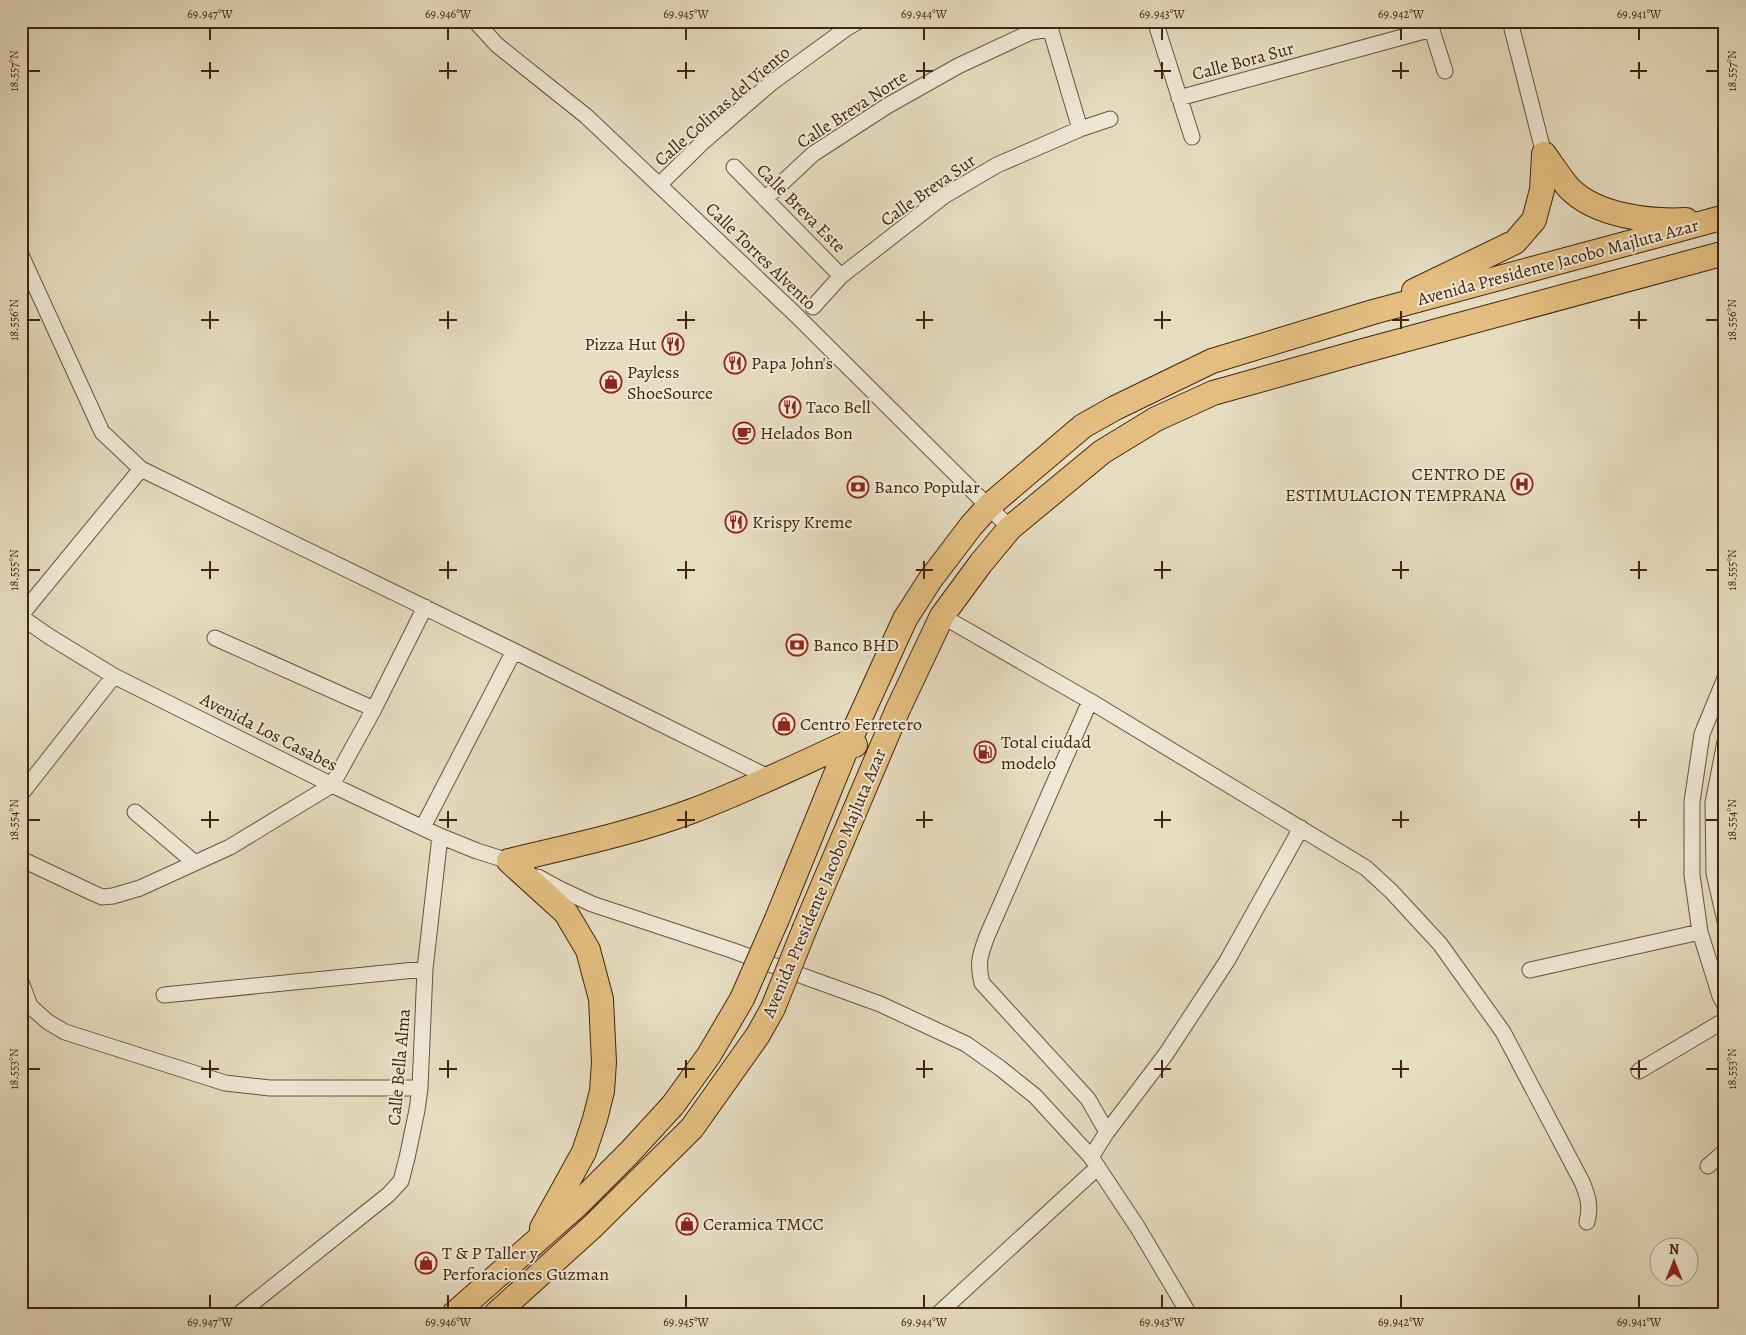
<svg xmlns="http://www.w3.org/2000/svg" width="1746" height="1335" viewBox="0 0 1746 1335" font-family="Alegreya,serif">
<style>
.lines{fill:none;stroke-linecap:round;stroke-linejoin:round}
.minor-casing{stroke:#6a533a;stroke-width:17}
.primary-casing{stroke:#41250d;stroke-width:26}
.minor{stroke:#efe8d6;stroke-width:15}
.primary{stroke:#e3be80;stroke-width:24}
.primary-bridge-casing{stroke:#41250d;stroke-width:26;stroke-linecap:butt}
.primary-bridge{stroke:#e3be80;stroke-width:24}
.ticks{fill:none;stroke:#41250d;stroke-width:2}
.labels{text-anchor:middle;stroke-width:4;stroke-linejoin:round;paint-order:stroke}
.street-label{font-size:18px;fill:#41250d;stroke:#efe8d6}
.poi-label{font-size:18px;fill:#41250d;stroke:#efe8d6;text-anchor:start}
.neatline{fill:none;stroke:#41250d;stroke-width:2}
.ticks-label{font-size:12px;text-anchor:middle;fill:#41250d}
</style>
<rect width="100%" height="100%" fill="#e6dcc0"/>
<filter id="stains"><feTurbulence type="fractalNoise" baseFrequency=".004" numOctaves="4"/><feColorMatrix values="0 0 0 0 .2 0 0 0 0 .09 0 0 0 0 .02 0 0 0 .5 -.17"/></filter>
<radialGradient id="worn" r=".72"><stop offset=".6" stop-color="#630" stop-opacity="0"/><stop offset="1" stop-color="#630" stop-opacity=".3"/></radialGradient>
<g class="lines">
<g class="minor-casing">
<path id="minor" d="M475,21L497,45L586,116L659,185L796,315L1010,528
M1048,21L1080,129
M1155,21L1192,137
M1429,21L1445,71
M1510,21L1544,154
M1179,98L1432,29
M734,167L841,276
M659,185L704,141L770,84L847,28L859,21
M765,199L813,154L887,106L958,66L1031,32L1050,29
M21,255L102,432L141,469L514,651L770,778
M813,307L841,276L944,196L997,165L1080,129L1110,119
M21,615L141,469
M942,616L1090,701L1366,868L1391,891L1440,944L1503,1032L1582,1182C1588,1196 1591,1207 1587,1222
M21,617L50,637L114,676L332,785L440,836L477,851L509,861L516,865
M215,638L374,709
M1725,678L1702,734L1692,802V875L1700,932L1720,996L1725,1005
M1090,701L987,936C980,955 977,963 982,983L1088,1099L1107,1132L1091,1157
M1725,742L1713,803L1714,873L1725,921
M21,794L114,676
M135,812L195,863
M423,827L514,651
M21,859L93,893L102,897L113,896L140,888L230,847L332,785L374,709L425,607
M538,877L560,889L592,904L731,950L880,1004L966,1044L1000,1068L1035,1096L1091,1157L1138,1228L1189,1314
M1530,970L1700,932
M21,982L30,1006L48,1022L65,1032L225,1083L270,1088H420
M164,995L425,969
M1639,1071L1725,1020
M1107,1132L1166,1054L1227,961L1301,828
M1708,1166L1725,1151
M239,1314L388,1195L401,1181L407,1158L417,1110L420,1088L425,969L440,836
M938,1314L1098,1167"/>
</g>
<g class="primary-casing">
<path id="primary" d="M1544,154C1552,165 1560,178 1569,188C1596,216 1650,222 1686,220
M1414,291L1515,242L1534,220L1542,190L1544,154
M509,861L566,913L588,950L601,999L604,1062L602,1091L595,1119L584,1152L542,1228
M509,861C571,846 633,833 692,811C745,791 797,766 849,742L855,745
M777,919L849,742L905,619L930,580L971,526L989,506L1083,426L1115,408L1212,361L1373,312L1725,217
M805,928L898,709L942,616L981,563L1010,528L1102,452L1156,419L1213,393L1363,351L1725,253
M454,1314L577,1205L629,1153L673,1105L709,1055L742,999
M496,1314L593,1226L692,1128L758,1035L773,1008"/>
</g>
<use href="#minor" class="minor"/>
<use href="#primary" class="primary"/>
<g class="primary-bridge-casing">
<path id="primary-bridge" d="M742,999L777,919
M773,1008L805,928"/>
</g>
<use href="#primary-bridge" class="primary-bridge"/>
</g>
<path class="ticks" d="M210,28V40M448,28V40M686,28V40M924,28V40M1162,28V40M1401,28V40M1639,28V40M210,62V79M448,62V79M686,62V79M924,62V79M1162,62V79M1401,62V79M1639,62V79M28,71H40M201,71H219M439,71H457M677,71H695M916,71H933M1154,71H1171M1392,71H1409M1630,71H1647M1706,71H1718M210,311V329M448,311V329M686,311V329M924,311V329M1162,311V329M1401,311V329M1639,311V329M28,320H40M201,320H219M439,320H457M677,320H695M916,320H933M1154,320H1171M1392,320H1409M1630,320H1647M1706,320H1718M210,561V579M448,561V579M686,561V579M924,561V579M1162,561V579M1401,561V579M1639,561V579M28,570H40M201,570H219M439,570H457M677,570H695M916,570H933M1154,570H1171M1392,570H1409M1630,570H1647M1706,570H1718M210,811V828M448,811V828M686,811V828M924,811V828M1162,811V828M1401,811V828M1639,811V828M28,820H40M201,820H219M439,820H457M677,820H695M916,820H933M1154,820H1171M1392,820H1409M1630,820H1647M1706,820H1718M210,1060V1078M448,1060V1078M686,1060V1078M924,1060V1078M1162,1060V1078M1401,1060V1078M1639,1060V1078M28,1069H40M201,1069H219M439,1069H457M677,1069H695M916,1069H933M1154,1069H1171M1392,1069H1409M1630,1069H1647M1706,1069H1718M210,1295V1308M448,1295V1308M686,1295V1308M924,1295V1308M1162,1295V1308M1401,1295V1308M1639,1295V1308"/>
<defs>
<g id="restaurant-ring" transform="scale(1.125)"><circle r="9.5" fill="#efe8d6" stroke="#8f2418" stroke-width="1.5"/><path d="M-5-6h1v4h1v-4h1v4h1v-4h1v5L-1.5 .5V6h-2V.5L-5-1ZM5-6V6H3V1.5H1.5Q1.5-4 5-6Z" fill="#8f2418"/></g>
<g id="shop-ring" transform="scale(1.125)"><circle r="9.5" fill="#efe8d6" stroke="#8f2418" stroke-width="1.5"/><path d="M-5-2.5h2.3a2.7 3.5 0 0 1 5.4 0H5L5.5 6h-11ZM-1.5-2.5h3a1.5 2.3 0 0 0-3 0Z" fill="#8f2418"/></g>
<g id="cafe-ring" transform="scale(1.125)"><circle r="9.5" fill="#efe8d6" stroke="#8f2418" stroke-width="1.5"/><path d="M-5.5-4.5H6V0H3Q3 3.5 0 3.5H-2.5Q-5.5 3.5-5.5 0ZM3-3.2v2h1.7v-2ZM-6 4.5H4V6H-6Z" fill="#8f2418"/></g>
<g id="hospital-ring" transform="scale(1.125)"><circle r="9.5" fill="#efe8d6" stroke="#8f2418" stroke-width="1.5"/><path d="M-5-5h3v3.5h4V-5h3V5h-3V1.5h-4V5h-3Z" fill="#8f2418"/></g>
<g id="bank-ring" transform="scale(1.125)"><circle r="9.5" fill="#efe8d6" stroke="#8f2418" stroke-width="1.5"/><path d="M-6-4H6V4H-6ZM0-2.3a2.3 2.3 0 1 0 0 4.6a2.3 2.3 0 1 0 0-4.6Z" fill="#8f2418"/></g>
<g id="fuel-ring" transform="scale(1.125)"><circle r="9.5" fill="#efe8d6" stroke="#8f2418" stroke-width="1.5"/><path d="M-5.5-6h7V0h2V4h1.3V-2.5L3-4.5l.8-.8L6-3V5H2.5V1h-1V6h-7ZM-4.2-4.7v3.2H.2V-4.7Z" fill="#8f2418"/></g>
</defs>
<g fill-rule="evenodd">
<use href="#restaurant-ring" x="673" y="344"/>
<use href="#restaurant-ring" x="735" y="363"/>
<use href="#shop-ring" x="611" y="382"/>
<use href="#restaurant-ring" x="790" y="407"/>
<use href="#cafe-ring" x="744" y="433"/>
<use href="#hospital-ring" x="1522" y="484"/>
<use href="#bank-ring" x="858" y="487"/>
<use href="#restaurant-ring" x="736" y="522"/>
<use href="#bank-ring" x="797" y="645"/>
<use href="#shop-ring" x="784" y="724"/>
<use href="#fuel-ring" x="985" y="752"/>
<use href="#shop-ring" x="687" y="1224"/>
<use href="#shop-ring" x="426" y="1263"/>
</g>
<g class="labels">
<g class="street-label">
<text transform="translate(1243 61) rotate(-15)" y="6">Calle Bora Sur</text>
<text transform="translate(722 106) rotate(-41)" y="6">Calle Colinas del Viento</text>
<text transform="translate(852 109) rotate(-33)" y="6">Calle Breva Norte</text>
<text transform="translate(928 190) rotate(-35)" y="6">Calle Breva Sur</text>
<text transform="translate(801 208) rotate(45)" y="6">Calle Breva Este</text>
<text transform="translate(761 256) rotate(44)" y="6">Calle Torres Alvento</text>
<text transform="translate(1558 262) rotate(-15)" y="6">Avenida Presidente Jacobo Majluta Azar</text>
<text transform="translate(269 732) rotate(27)" y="6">Avenida Los Casabes</text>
<text transform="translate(824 883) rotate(-67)" y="6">Avenida Presidente Jacobo Majluta Azar</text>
<text transform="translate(399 1067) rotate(-85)" y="6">Calle Bella Alma</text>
</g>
<g class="poi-label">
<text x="657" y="350" text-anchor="end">Pizza Hut</text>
<text x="751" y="369">Papa John's</text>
<text x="627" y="378">Payless<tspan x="627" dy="21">ShoeSource</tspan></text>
<text x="806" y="413">Taco Bell</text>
<text x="760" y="439">Helados Bon</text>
<text x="1506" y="480" text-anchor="end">CENTRO DE<tspan x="1506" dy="21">ESTIMULACION TEMPRANA</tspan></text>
<text x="874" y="493">Banco Popular</text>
<text x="752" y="528">Krispy Kreme</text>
<text x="813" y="651">Banco BHD</text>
<text x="800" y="730">Centro Ferretero</text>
<text x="1001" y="748">Total ciudad<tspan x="1001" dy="21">modelo</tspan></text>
<text x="703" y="1230">Ceramica TMCC</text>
<text x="442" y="1259">T &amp; P Taller y<tspan x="442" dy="21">Perforaciones Guzman</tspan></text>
</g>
</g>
<rect width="1746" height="1335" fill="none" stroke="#e6dcc0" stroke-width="55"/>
<g transform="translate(1674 1262)"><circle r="24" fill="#efe8d6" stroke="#a99a86"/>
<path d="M0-4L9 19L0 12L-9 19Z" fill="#8f2418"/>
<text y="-8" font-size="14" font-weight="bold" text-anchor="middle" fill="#41250d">N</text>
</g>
<rect x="28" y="28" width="1690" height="1280" class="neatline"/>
<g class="ticks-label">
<text x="210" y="18">69.947°W</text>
<text x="448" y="18">69.946°W</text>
<text x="686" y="18">69.945°W</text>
<text x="924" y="18">69.944°W</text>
<text x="1162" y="18">69.943°W</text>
<text x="1401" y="18">69.942°W</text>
<text x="1639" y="18">69.941°W</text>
<text transform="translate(14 71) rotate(-90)" y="4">18.557°N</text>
<text transform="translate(1732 71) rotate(-90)" y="4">18.557°N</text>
<text transform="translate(14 320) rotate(-90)" y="4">18.556°N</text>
<text transform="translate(1732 320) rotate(-90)" y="4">18.556°N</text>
<text transform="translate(14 570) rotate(-90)" y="4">18.555°N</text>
<text transform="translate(1732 570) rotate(-90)" y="4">18.555°N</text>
<text transform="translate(14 820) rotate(-90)" y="4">18.554°N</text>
<text transform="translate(1732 820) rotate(-90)" y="4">18.554°N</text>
<text transform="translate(14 1069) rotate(-90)" y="4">18.553°N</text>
<text transform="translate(1732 1069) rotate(-90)" y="4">18.553°N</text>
<text x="210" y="1326">69.947°W</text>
<text x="448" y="1326">69.946°W</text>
<text x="686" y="1326">69.945°W</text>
<text x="924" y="1326">69.944°W</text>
<text x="1162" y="1326">69.943°W</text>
<text x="1401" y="1326">69.942°W</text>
<text x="1639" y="1326">69.941°W</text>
</g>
<rect width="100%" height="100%" filter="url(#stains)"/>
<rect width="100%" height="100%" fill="url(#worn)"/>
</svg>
